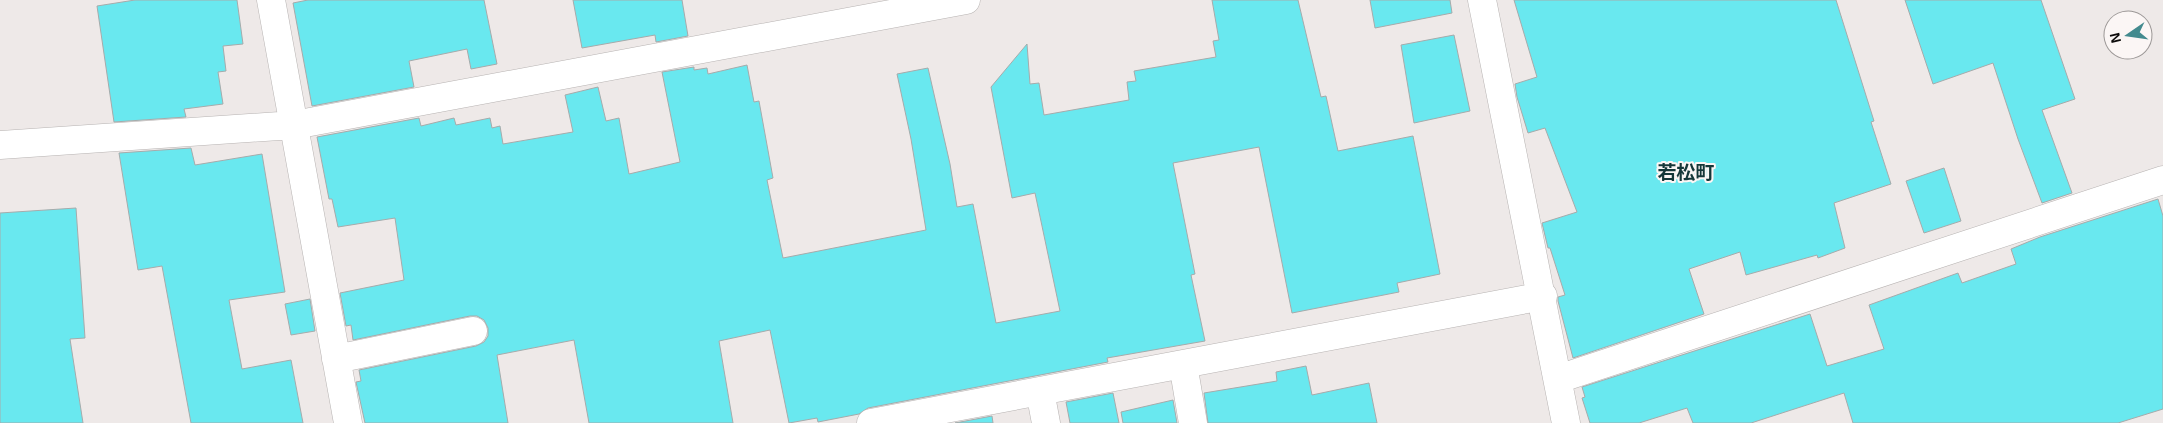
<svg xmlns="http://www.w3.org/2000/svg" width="2163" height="423" viewBox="0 0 2163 423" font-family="Arial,'Noto Sans JP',sans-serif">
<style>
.building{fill:#69e8ef;stroke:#a6abab}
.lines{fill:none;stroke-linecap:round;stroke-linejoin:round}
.street-casing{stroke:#b7b3b2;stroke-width:29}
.street{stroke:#fff;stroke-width:28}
.labels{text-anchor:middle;stroke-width:4;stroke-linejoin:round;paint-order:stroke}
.quarter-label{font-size:19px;font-weight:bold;fill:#153739;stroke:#fbf6f5}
</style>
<rect width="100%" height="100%" fill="#eee9e8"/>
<path class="building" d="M135,0H237L243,44L223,46L226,71L218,72L223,104L184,109L186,117L114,122L97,6Z
M308,0H484L497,64L471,69L467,49L409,61L414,87L312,106L293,3Z
M573,0H682L688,36L656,42L655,35L582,48Z
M1212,0H1298L1321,97L1326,96L1338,151L1413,136L1440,274L1397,283L1399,292L1292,313L1259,147L1173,163L1195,274L1191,275L1205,341L1107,358L1108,362L868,408L859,414L818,422L817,418L789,423L770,330L719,341L733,423H589L574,340L497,355L508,423H365L356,382L361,381L359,370L476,346L484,342L488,336V328L484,320L477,316H470L353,340L351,325L346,326L340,293L404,280L395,218L338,227L332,199H329L317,137L419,118L421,126L454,118L456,125L490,118L492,128L500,126L503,144L573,132L565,95L598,87L606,121L619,118L629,174L680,162L662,72L694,67V70L707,68L708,74L747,65L754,102L759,101L773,178L767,180L783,258L926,230L911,139L897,74L928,68L950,164L957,207L973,204L996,323L1060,311L1035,193L1012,198L991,87L1027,44L1030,84L1039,83L1044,115L1129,100L1127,82L1136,81L1134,71L1216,57L1213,41L1219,40Z
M1370,0H1450L1452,13L1375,28Z
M1514,0H1836L1874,121L1871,122L1891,184L1834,203L1845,248L1818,258L1817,255L1746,275L1740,252L1689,269L1704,314L1573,358L1558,301V297L1565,295L1550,248H1548L1542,223L1577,212L1545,128L1528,133L1517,97L1515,84L1537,77Z
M1905,0H2041L2075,99L2042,110L2072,193L2042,203L2018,139L1993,63L1933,84Z
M1454,35L1470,111L1414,123L1401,45Z
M191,148L195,165L262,154L285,292L229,300L242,369L291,360L303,423H191L162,266L138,270L119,153Z
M1944,168L1961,221L1924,233L1906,181Z
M2158,199L2163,216V409L2118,423H1853L1844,393L1751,423H1693L1687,408L1639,423H1590L1582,398L1585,397L1582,387L1810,314L1827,366L1884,349L1869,305L1958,273L1962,283L2016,264L2011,249L2040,237Z
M76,208L85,338L70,339L83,423H0V213Z
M310,299L315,331L291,335L285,304Z
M1306,366L1312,395L1369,383L1377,423H1208L1204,393L1277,381L1276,372Z
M1113,393L1119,423H1070L1066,402Z
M1173,400L1177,423H1123L1121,412Z
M992,416L993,423H955Z"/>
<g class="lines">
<g class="street-casing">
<path id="street" d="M271,0L348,423
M1482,0L1566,423
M0,145L294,125L966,0
M336,359L473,331
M1183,364L1193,423
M1558,379L2163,180
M1040,391L1046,423
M871,423L1543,296"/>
</g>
<use href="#street" class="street"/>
</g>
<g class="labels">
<g class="quarter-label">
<text x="1686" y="179">若松町</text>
</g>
</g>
<g transform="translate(2128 35) rotate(257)"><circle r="24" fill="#fbf6f5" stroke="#9c9897"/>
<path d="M0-4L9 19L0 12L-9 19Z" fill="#428a8e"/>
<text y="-8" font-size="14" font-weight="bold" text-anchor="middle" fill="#0d0b0b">N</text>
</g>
</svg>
